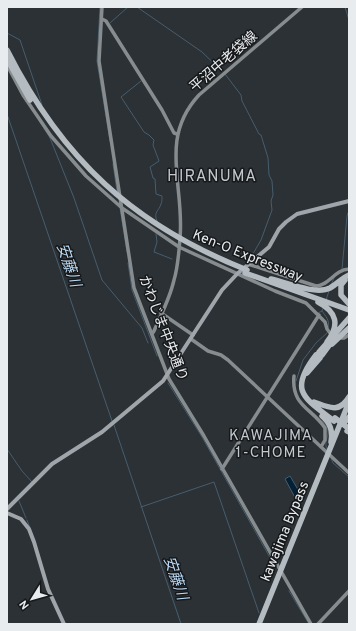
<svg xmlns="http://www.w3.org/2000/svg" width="356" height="631" viewBox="0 0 356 631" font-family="Overpass,'Noto Sans JP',sans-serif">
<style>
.water{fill:#032035;stroke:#485d6d}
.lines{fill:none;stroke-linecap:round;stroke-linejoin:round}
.stream{stroke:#485d6d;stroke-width:1}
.secondary{stroke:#878c8f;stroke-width:3.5}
.primary{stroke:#9fa5aa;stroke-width:4}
.highway{stroke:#b5bcc1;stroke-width:5.5}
.highway-bridge{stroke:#b5bcc1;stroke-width:5.5}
.labels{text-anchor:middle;stroke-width:3;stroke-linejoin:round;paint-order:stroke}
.street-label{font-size:14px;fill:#e8ecef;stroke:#16181a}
.water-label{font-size:15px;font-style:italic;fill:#bedcf6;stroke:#16181a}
.neighbourhood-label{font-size:15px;letter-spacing:1px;fill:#c2c8ce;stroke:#16181a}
.quarter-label{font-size:16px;letter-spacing:1px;fill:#c2c8ce;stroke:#16181a}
</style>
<rect width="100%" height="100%" fill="#2b3135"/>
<path class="water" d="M290,476L304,500L298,503L285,479Z"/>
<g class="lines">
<path class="stream" d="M100,7L97,61L110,141
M137,7L202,52L225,74L241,95L242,101L259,134L261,135L268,158L269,175L272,181L273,195L271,201L272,210L261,240L250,259
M345,7L349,20
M110,23L128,7
M7,33L20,40L42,105
M141,81L121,97L144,132L149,135L154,140L153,145L159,161L150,167L153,178L155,179L156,194L162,196V197C162,200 162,202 161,204C159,211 153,212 157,221
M7,114L112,421
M40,122L50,138L74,198L102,280L142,328L148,343
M113,164L117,191
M120,208L127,252
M156,234L157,242L154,252L172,259
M128,263L132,290L157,356
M342,269L347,216L349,210
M331,285L334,278
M326,300L329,291
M322,311C326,317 330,320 328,328
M318,313L322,311L323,308
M296,381L303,360L316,343L327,333
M168,383L202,437L273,563
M322,421C335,433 322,440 327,449
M114,425L181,624
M7,449L22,471L32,482
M331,458L333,463L349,477
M19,501L26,518
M141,507L214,482L259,613
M27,520L30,528
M289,591L309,624"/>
<path class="secondary" d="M102,7L99,61L134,288L169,379L204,436L311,624
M102,19L106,21L162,110L174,133L177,134
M7,65L23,95L51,136L86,176L122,208L179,247L275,291L306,303L325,322L327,329L330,333
M248,264L316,286C330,285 334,270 349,269
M161,313L193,335
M152,334L154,331C161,315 170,298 174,280C178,267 179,252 180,238C185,186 158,139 199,95L302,7
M341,338H344L349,335
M191,339L208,351L221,355L228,360L349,473
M294,376C291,406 312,408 325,428V440L321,447
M222,469L319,315
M318,624L349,591"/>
<path class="primary" d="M7,509L52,464L102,432L163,381L222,290L237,274L269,247L279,229L286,222L297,214L349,201
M7,513L21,519L29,529L34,542L48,589L64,624"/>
<path class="highway" d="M245,273L349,310
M271,279C287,283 316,295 330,288C337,284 342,278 349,275
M345,280L341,285V295L349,304
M318,302C337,312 340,325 327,342
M332,344L349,328
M319,352L349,318
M316,355C288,391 304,398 334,421
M322,355L333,340
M307,373L320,358
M314,402C328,407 339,414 349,397
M322,416C330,423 333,430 331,442
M344,423L349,417
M347,431L349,432
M259,624L349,402"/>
<path class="highway-bridge" d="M7,50C62,159 133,225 247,270
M7,59L30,100
M335,418L348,428"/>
</g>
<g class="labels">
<g class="street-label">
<text transform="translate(223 61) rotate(-41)" y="5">平沼中老袋線</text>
<text transform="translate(248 255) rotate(22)" y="5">Ken-O Expressway</text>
<text transform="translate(164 328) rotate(69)" y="5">かわじま中央通り</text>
<text transform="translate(284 531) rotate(-68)" y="5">kawajima Bypass</text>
</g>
<g class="water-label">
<text transform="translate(69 265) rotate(71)" y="5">安藤川</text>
<text transform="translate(176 578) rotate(71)" y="5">安藤川</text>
</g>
<g class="neighbourhood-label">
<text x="271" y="440">KAWAJIMA<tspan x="271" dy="17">1-CHOME</tspan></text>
</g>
<g class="quarter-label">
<text x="212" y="181">HIRANUMA</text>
</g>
</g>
<rect width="356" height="631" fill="none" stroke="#e8ecef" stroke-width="16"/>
<g transform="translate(32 599) rotate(233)" stroke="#16181a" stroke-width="3" paint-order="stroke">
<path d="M0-3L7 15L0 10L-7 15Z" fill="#e8ecef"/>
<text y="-6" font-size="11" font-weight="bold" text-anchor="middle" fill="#e8ecef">N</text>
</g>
</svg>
